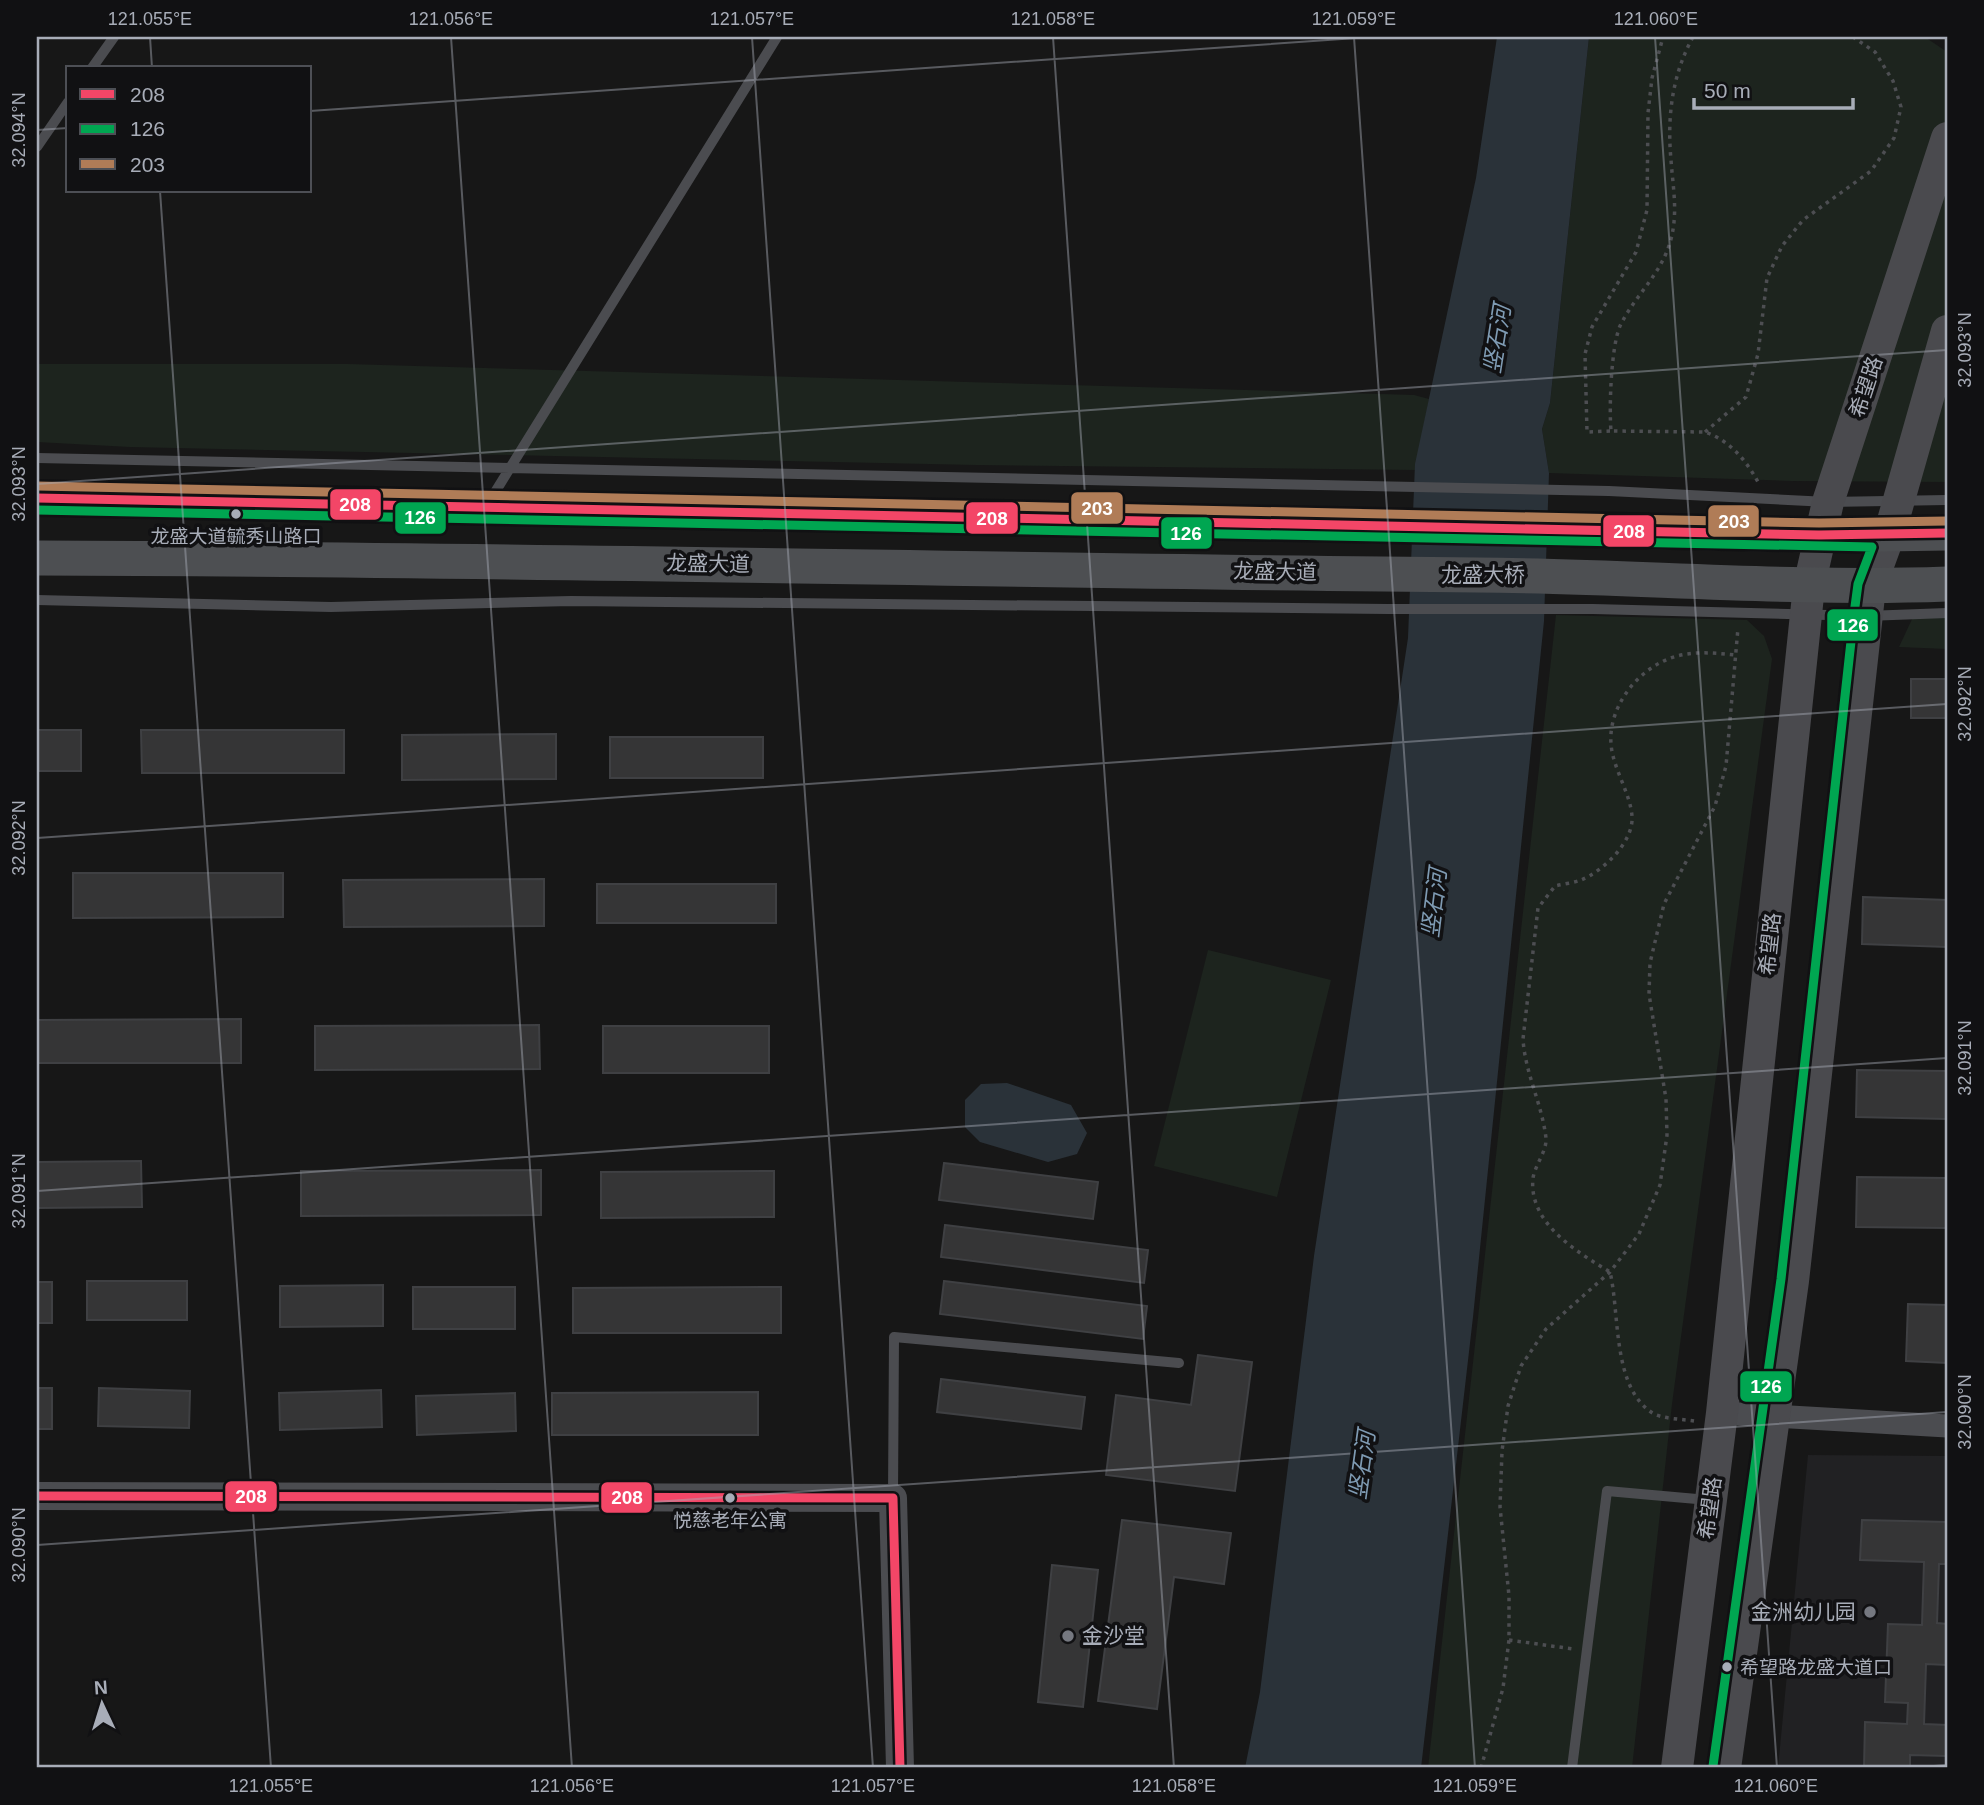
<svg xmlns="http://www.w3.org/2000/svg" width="1984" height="1805" viewBox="0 0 1984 1805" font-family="Helvetica,'Noto Sans SC',sans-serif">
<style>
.built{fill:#212123}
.green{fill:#1d241e}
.water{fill:#2a3239}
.building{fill:#353536;stroke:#3f4043;stroke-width:2}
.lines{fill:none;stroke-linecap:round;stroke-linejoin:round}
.path{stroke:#4d4e52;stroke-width:3.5;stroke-dasharray:3.5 5;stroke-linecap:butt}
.service{stroke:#4b4c50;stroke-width:10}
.minor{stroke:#4b4c50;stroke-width:23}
.tertiary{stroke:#4b4c50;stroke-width:28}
.secondary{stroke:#4a4a4e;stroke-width:32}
.primary{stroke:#4d4f52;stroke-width:35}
.bus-1-casing{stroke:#111113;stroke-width:14}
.bus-2-casing{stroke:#111113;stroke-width:14}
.bus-3-casing{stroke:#111113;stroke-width:14}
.bus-1{stroke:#f34667;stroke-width:9}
.bus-2{stroke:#00a651;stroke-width:9}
.bus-3{stroke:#b07c57;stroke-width:9}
.ticks{fill:none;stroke:#a8adb8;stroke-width:2;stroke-opacity:0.45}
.bus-dot{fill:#a8adb8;stroke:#111113;stroke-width:2.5}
.poi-dot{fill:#757880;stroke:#111113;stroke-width:2.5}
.labels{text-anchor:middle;stroke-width:7;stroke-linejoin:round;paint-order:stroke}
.bus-label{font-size:19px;fill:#a8adb8;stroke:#111113}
.street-label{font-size:21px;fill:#a8adb8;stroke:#111113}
.poi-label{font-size:21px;fill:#a8adb8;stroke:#111113;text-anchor:end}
.water-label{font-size:23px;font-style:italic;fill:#7f9bb3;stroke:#111113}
.line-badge{stroke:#111113;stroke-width:2.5}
.badge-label{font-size:19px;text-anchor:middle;font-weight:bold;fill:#fff}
.neatline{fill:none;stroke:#a8adb8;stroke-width:2.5}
.ticks-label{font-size:18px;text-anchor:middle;fill:#a8adb8}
</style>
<rect width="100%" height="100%" fill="#171717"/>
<path class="built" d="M1808,1455L1947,1456V1768H1778Z"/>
<path class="green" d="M1589,37H1925L1947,52V482L1792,481L1549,473L1542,429L1550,403Z
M37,364H348L1414,395L1429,399L1415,470L976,465L130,447L37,442Z
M1556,615L1747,620L1764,636L1772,659L1672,1404L1632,1768H1428Z
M1913,617L1947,618V649L1899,647Z
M1208,950L1331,980L1277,1197L1154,1166Z"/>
<path class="water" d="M1497,37H1589L1550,403L1542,429L1549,473L1544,621L1473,1317L1421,1768H1245L1260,1692L1314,1256L1408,638L1415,464L1476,178Z
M1007,1083L1071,1105L1087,1133L1077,1154L1048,1162L980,1142L965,1127V1100L981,1084Z"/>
<path class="building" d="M1911,679H1947V718H1911Z
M37,730H81V771H37Z
M141,730H344V773H142Z
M556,734V779L402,780V735Z
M610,737H763V778H610Z
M73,873H283V917L73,918Z
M544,879V926L344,927L343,880Z
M597,884H776V923H597Z
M1863,897L1947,900V947L1862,944Z
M241,1019V1063H37V1020Z
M539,1025L540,1069L315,1070V1026Z
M603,1026H769V1073H603Z
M1857,1070L1947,1071V1119L1856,1117Z
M141,1161L142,1207L37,1208V1162Z
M944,1163L1098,1182L1093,1219L939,1200Z
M541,1170V1215L301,1216V1171Z
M774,1171V1217L601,1218V1172Z
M1857,1177L1947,1178V1228L1856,1227Z
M945,1225L1148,1250L1144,1283L941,1257Z
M87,1281H187V1320H87Z
M944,1281L1147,1306L1143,1339L940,1314Z
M37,1282H52V1323H37Z
M383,1285V1326L280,1327V1286Z
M413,1287H515V1329H413Z
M781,1287V1333H573V1288Z
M1908,1304L1947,1305V1363L1906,1361Z
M1198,1355L1252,1362L1235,1491L1106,1475L1116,1395L1191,1405Z
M941,1379L1085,1397L1081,1429L937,1412Z
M37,1388H52V1429H37Z
M99,1388L190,1391L189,1428L98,1426Z
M381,1390L382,1427L280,1430L279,1393Z
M758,1392V1435H552V1393Z
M515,1393L516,1431L417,1435L416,1396Z
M1122,1520L1231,1533L1224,1584L1174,1577L1157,1709L1098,1701Z
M1862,1520L1947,1522V1564H1939L1937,1623L1947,1624V1665L1926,1664L1924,1724L1947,1725V1756L1910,1755V1768H1864L1865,1722L1907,1724L1908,1703L1885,1702L1888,1624L1922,1625L1924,1562L1860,1560Z
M1052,1565L1098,1570L1083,1707L1038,1702Z"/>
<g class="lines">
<path class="path" d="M1693,37C1672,75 1667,117 1671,160C1673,188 1678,212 1671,239C1662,274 1635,295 1620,326C1611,347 1609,408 1611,431L1705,432C1729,440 1746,460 1758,482
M1610,431L1587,432L1585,354L1592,327L1636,252L1647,210L1648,113L1652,78L1663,37
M1705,432L1746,397L1758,354L1767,278L1782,246L1803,220L1871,171L1894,138L1901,107L1893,81L1875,52L1853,37
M1694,1421C1682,1419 1660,1419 1651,1412C1612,1385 1620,1314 1610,1272C1577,1252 1528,1223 1533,1178C1535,1165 1547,1151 1546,1138C1542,1104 1525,1073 1523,1039L1538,908L1555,886C1563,884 1573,883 1581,880C1603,871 1634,842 1632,816C1630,792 1613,769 1611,744C1608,705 1640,666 1677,656C1696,651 1716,653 1736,655
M1509,1640L1573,1649
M1481,1768L1503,1688L1509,1640V1596L1500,1507L1502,1451L1508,1406L1521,1366L1546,1329L1610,1272L1639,1234L1660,1185L1667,1135L1666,1099L1649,994L1650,963L1664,904L1715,806L1726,766L1738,628"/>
<path class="service" d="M92,68L114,37
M37,147L68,102
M37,458L1609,491L1828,502L1947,500
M489,502L777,37
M37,600L331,607L571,601L1388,609H1593L1866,616L1947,613
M893,1496L894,1337L1179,1363
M1572,1768L1607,1491L1708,1500"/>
<path class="minor" d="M1722,1413L1947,1426"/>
<path class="tertiary" d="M37,1496L893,1498L900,1768"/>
<path class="secondary" d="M1677,1768L1722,1413L1809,586L1828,502L1947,138
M1725,1768L1793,1281L1870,587L1889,535L1947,331"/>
<path class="primary" d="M37,498L1819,535L1947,533
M37,558C517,559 997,571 1477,575C1634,576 1790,590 1947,584"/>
<g class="bus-1-casing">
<path id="bus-1" d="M37,498L1819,535L1947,533
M37,1496L893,1498
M893,1498L900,1768"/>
</g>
<g class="bus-2-casing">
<path id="bus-2" d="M37,510L1872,547L1858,584L1854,614L1781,1279L1713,1766"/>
</g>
<g class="bus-3-casing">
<path id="bus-3" d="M37,486L1819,523L1947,521"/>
</g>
<use href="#bus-1" class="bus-1"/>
<use href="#bus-2" class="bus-2"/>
<use href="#bus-3" class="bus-3"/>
</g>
<path class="ticks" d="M150,37L152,68M451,37L572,1768M752,37L873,1768M1053,37L1174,1768M1354,37L1475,1768M1655,37L1777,1768M310,111L1371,37M37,130L68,128M160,191L271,1768M37,484L1947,350M37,838L1947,704M37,1191L1947,1058M37,1545L1947,1412M1907,1768L1947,1765"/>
<g class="bus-dot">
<circle cx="236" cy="514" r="6"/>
<circle cx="730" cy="1498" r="6"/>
<circle cx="1727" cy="1667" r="6"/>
</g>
<g class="poi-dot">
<circle cx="1870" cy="1612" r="7"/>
<circle cx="1068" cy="1636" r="7"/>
</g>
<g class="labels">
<g class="bus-label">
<text x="236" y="543">龙盛大道毓秀山路口</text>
<text x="730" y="1527">悦慈老年公寓</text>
<text x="1740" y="1674" text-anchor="start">希望路龙盛大道口</text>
</g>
<g class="street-label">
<text transform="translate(1866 387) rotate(-72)" y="7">希望路</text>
<text transform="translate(708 564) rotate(1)" y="7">龙盛大道</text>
<text transform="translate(1275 572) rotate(1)" y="7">龙盛大道</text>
<text x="1483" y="582">龙盛大桥</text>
<text transform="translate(1770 944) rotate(-84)" y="7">希望路</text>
<text transform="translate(1710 1508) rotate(-83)" y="7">希望路</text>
</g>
<g class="poi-label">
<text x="1856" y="1619">金洲幼儿园</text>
<text x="1082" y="1643" text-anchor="start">金沙堂</text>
</g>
<g class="water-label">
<text transform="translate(1497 339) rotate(-81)" y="8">竖石河</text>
<text transform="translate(1434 903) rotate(-83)" y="8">竖石河</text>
<text transform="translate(1362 1465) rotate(-82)" y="8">竖石河</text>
</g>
</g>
<g class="line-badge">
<rect x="329" y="488" width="53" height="33" rx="7" fill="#f34667"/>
<rect x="1070" y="491" width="54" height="34" rx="7" fill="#b07c57"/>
<rect x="394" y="501" width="53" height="34" rx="7" fill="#00a651"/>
<rect x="965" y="501" width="54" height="34" rx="7" fill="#f34667"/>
<rect x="1707" y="504" width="53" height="34" rx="7" fill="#b07c57"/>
<rect x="1602" y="514" width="53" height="34" rx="7" fill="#f34667"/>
<rect x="1160" y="516" width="53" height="34" rx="7" fill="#00a651"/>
<rect x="1826" y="608" width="53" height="34" rx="7" fill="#00a651"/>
<rect x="1739" y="1370" width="54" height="33" rx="7" fill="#00a651"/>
<rect x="224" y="1480" width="54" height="33" rx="7" fill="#f34667"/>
<rect x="600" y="1481" width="53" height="33" rx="7" fill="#f34667"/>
</g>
<g class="badge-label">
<text x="355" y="511">208</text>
<text x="1097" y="515">203</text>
<text x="420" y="524">126</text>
<text x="992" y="525">208</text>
<text x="1734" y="528">203</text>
<text x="1629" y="538">208</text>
<text x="1186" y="540">126</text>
<text x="1853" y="632">126</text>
<text x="1766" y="1393">126</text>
<text x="251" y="1503">208</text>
<text x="627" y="1504">208</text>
</g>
<rect width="1984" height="1805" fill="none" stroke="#111113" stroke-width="77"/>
<rect x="66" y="66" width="245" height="126" fill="#111113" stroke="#4d4f55" stroke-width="2"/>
<rect x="80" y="89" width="35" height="10" fill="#f34667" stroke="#4d4f55" stroke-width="2"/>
<text x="130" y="102" font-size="21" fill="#a8adb8">208</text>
<rect x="80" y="124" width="35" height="10" fill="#00a651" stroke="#4d4f55" stroke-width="2"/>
<text x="130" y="136" font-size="21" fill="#a8adb8">126</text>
<rect x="80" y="159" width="35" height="10" fill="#b07c57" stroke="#4d4f55" stroke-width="2"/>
<text x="130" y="172" font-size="21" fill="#a8adb8">203</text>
<g transform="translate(102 1704) rotate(356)" stroke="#111113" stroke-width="5" paint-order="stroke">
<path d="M0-5L12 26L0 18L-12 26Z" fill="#a8adb8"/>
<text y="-10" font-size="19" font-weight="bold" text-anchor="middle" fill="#a8adb8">N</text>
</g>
<path d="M1694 98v10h159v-10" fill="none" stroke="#a8adb8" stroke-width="3.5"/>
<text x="1704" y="98" font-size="21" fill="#a8adb8" stroke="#111113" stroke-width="5" paint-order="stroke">50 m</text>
<rect x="38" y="38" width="1908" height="1728" class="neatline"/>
<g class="ticks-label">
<text x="150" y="25">121.055°E</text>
<text x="451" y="25">121.056°E</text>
<text x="752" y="25">121.057°E</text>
<text x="1053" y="25">121.058°E</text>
<text x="1354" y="25">121.059°E</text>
<text x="1656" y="25">121.060°E</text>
<text transform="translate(19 130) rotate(-90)" y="6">32.094°N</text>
<text transform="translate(1965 350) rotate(-90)" y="6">32.093°N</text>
<text transform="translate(19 484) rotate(-90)" y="6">32.093°N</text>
<text transform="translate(1965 704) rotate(-90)" y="6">32.092°N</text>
<text transform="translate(19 838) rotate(-90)" y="6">32.092°N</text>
<text transform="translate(1965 1058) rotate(-90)" y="6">32.091°N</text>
<text transform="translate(19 1191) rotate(-90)" y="6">32.091°N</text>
<text transform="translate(1965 1412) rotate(-90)" y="6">32.090°N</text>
<text transform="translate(19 1545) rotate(-90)" y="6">32.090°N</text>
<text x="271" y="1792">121.055°E</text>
<text x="572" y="1792">121.056°E</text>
<text x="873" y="1792">121.057°E</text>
<text x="1174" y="1792">121.058°E</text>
<text x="1475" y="1792">121.059°E</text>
<text x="1776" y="1792">121.060°E</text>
</g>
</svg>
